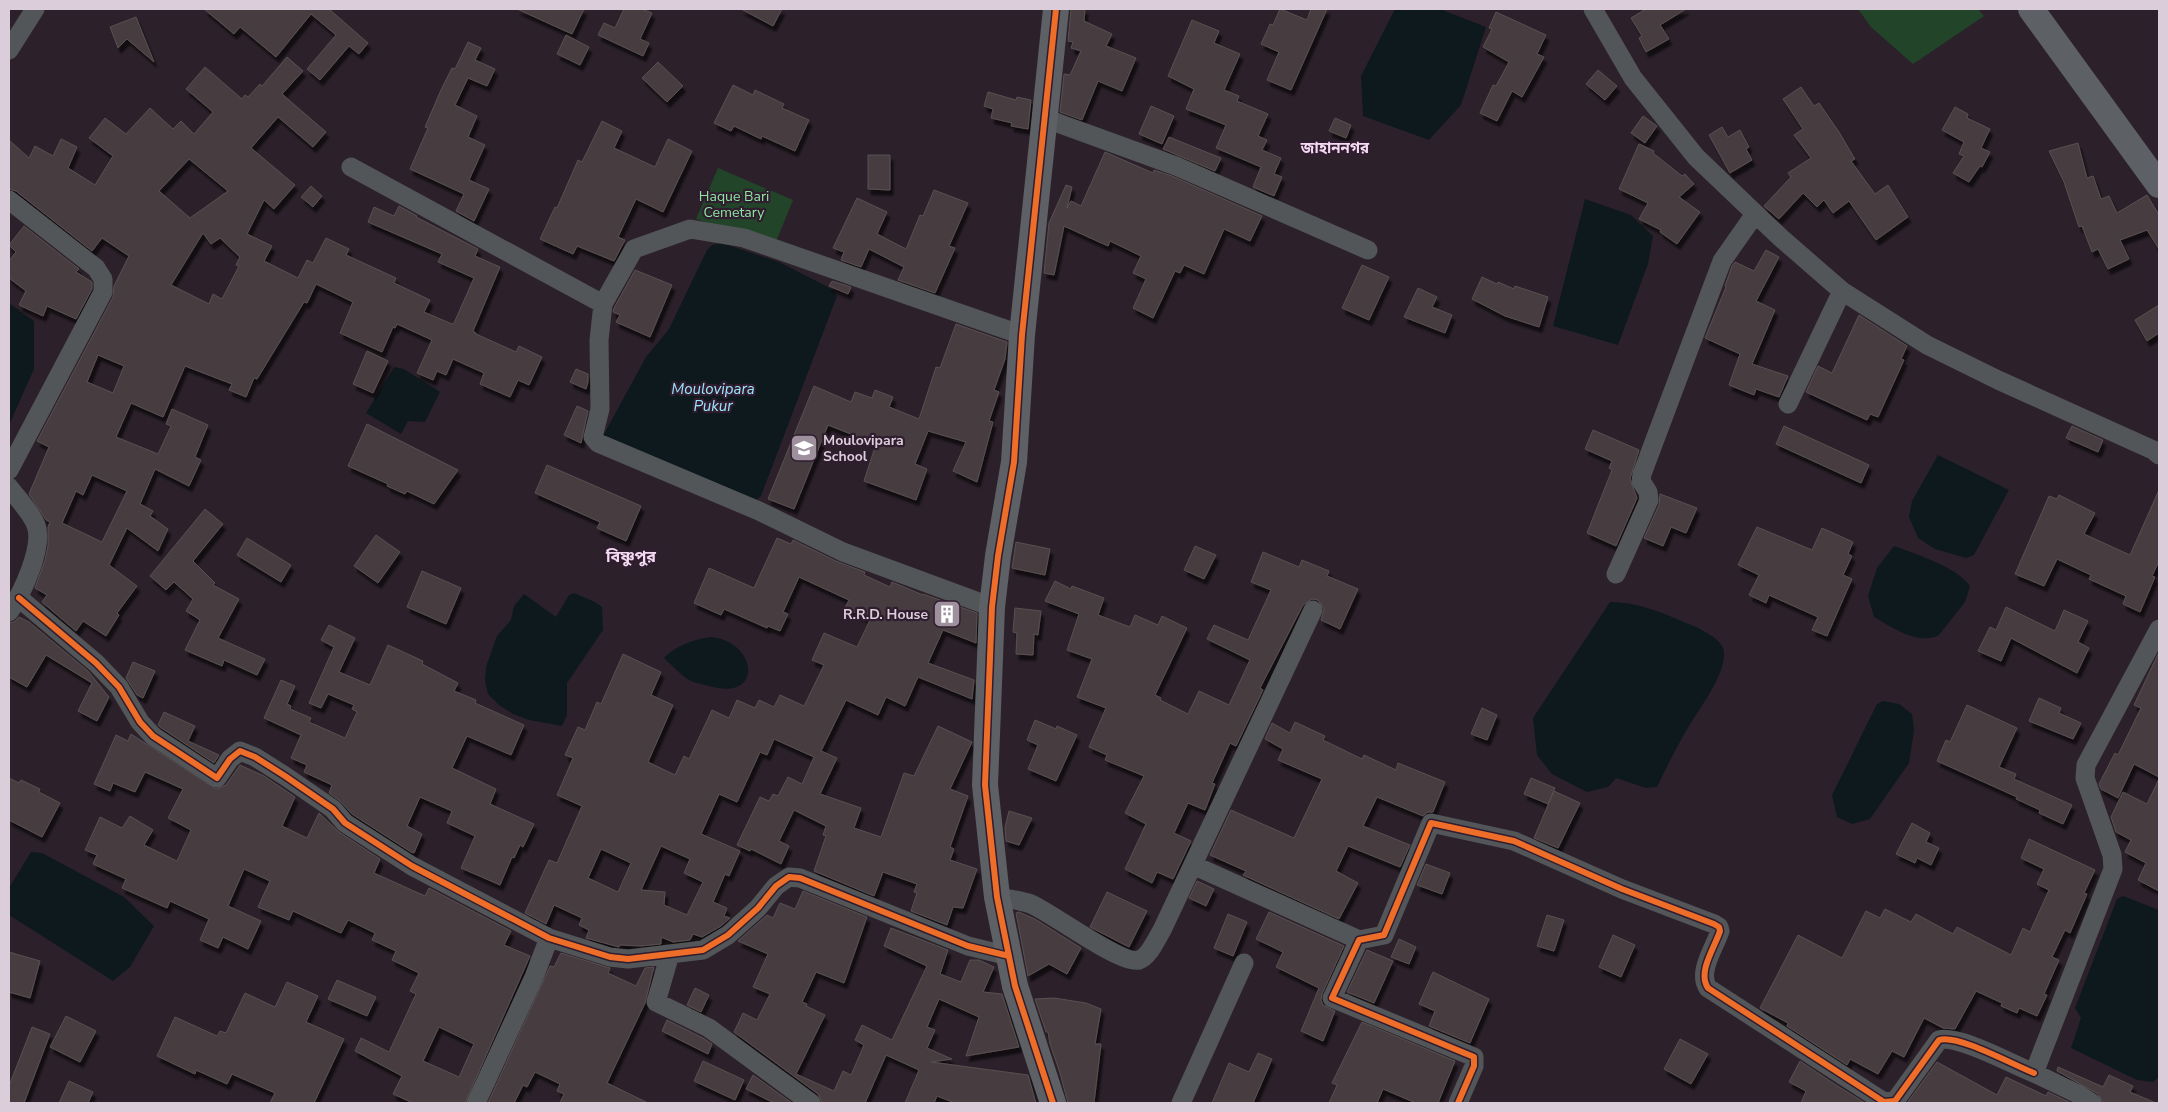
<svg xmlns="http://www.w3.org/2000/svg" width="2168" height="1112" viewBox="0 0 2168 1112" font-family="'Nunito Sans','Noto Sans Bengali',sans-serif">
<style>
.green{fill:#22452a}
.water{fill:#0d191d}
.building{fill:#473e40;stroke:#594f50;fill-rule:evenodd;filter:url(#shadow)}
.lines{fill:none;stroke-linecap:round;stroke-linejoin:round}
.street{stroke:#535659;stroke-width:19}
.secondary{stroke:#5d6064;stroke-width:26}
.cycleway-casing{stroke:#301d2f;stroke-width:9}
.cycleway{stroke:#ee6e29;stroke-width:6}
.labels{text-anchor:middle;stroke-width:4.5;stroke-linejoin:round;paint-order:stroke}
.park-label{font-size:14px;fill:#8de89f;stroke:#301d2f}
.poi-label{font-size:14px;font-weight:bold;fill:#dbceda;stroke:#301d2f;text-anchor:start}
.neighbourhood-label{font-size:15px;font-weight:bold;fill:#f4dbf3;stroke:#301d2f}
.water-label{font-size:15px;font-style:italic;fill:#9be6fd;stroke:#301d2f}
.quarter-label{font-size:16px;font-weight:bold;fill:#f4dbf3;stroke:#301d2f}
</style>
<defs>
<filter id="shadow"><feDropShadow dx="3" dy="5.5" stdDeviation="1" flood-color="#0009"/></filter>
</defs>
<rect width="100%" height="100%" fill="#2c212b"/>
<path class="green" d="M1858,9H1978L1984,16L1913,64L1871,27Z
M718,168L793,200L775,244L696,219Z"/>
<path class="water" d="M1395,9H1440L1486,27L1461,105L1429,140L1363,116L1361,76Z
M1585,199L1631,215L1653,236L1648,264L1618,345L1553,326Z
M722,243L779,262L832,289L837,296L761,496L754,502L604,439V434L646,357L669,329L707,250L712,245Z
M9,303L34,321V369L9,425Z
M394,367L404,369L440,392L425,422L408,421L401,434L366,413Z
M1938,455L2009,490L1974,555L1966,558L1935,549L1918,538L1909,517L1912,501Z
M1894,546C1916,554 1957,567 1970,586L1965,602L1939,635C1918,646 1892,627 1874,617L1868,596L1877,568Z
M574,593L595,602L602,607L603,630L567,683V715L562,726L529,720L513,714L499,705L488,694L485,681L486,667L497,636L511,620L514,606L524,594L556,617L569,595Z
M1610,602C1637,602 1661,612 1686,623C1696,626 1720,638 1723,648C1730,669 1699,709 1689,726C1677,746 1667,766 1657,787L1646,788L1616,778L1608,787L1587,792L1552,774L1537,755L1533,718Z
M711,637C758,642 764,702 709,686C703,684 693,683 687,679C679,673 672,665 664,658C675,646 695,639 711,637Z
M1883,701L1899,704L1912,714L1914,730L1909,763L1870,819L1852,824L1837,817L1832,795L1877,704Z
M31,852L42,853L124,897L154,926L130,967L113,981L9,915V888Z
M2123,896L2159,910V1077L2153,1082L2137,1080L2071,1048L2081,1018L2075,1008L2117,899Z"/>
<path class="building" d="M204,9H329L368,43L359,54L349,46L320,80L307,69L336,35L311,14L276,57L240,27L234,34Z
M517,9H584L572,34Z
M624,9H642L652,13L640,39L649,43L643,56L598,35L604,23L615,28Z
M741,9H782L773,26Z
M1071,9H1085L1084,21L1112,34L1106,46L1136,58L1122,91L1098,81L1082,120L1060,112L1064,74L1070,75L1081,51L1071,48L1073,42L1068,41Z
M1280,9L1307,20L1311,9H1327L1291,90L1267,80L1279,52L1261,44L1270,24L1273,25Z
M1646,9H1686L1660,25L1669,39L1646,52L1639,38L1642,36L1631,18Z
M1496,12L1546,35L1537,54L1544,57L1522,97L1512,91L1497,121L1480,113L1493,85L1496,86L1509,62L1483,47L1492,29L1489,28Z
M136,17L154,62L127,39L118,48L110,27Z
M1192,20L1219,31L1214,43L1240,54L1224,90L1239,96L1237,101L1268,114L1258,136L1267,140L1262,150L1281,158L1274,174L1282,177L1274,196L1253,187L1261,167L1216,148L1226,125L1186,109L1194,89L1168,76Z
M566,35L589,47L580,65L557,54Z
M468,42L481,48L475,60L495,69L487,86L468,78L455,105L477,116L468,137L485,145L469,180L489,189L474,221L456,211L464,194L410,169L428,128L425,127L441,90L452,68L455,69Z
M287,57L303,71L282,94L326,132L313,147L278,117L251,148L295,185L274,209L264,200L247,234L272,246L264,261L298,278L307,260L313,263L326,238L349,249L346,255L396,278L394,283L430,300L424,312L452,324L454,323L474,278L438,262L442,254L368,222L374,207L394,216L399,206L417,216L416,217L478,249L475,256L500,267L473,331L476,333V334L516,352L519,346L542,357L529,385L518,380L510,397L480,384L484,373L453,359L446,375L437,371L433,380L417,373L432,340L397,324L395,328L393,327L382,352L340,333L353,302L316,284L307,303L304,302L257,379L254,378L246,397L229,390L232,384L185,366L163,417L131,403L116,437L158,454L171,426L166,424L172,409L208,425L195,457L201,460L189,486L155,469L140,504L153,511L150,516L168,529L158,551L127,528L109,565L137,586L117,613L119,615L106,636L83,621L76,631L42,602L47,595L35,588L45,560L48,546V527L50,522L46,520L29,494L49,447L37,441L113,297L114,286L129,256L102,238L92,251L16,191L9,189V140L29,158L35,146L53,156L61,139L77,147L68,168L95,185L113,156L89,138L105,118L126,134L150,108L173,129L181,121L194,134L213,112L186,89L205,67L242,99L245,95L248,97L260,84L262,86ZM189,159L228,191L190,218L159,191ZM203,233L211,244L220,238L240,257L236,265L239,266L222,299L213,294L209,304L171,285ZM98,355L124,366L113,393L87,382ZM92,475L127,491L102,542L62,523L76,491L83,495Z
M658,62L683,86L667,102L642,78Z
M1598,70L1617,86L1605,100L1586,84Z
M733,85L753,95L755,90L784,104L782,108L809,120L795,151L762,136L761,139L734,126L731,131L714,123Z
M1801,87L1814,106L1819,103L1839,132L1855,159L1851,161L1875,194L1888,185L1908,217L1876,240L1849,201L1833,213L1824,200L1817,207L1803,193L1779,219L1764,206L1791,177L1788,173L1811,158L1794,135L1803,129L1783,99Z
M988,92L1016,100L1017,97L1031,100L1028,129L1011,126L1012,123L991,118L993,109L984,106Z
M1151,106L1174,116L1162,144L1139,134Z
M1955,107L1968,114L1967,118L1990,129L1981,148L1990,152L1982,167L1980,166L1969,182L1953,173L1964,156L1959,154L1964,142L1942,130Z
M1643,116L1657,126L1645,143L1631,133Z
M1335,118L1351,125L1346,138L1329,131Z
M602,121L622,131L614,148L655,167L668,139L692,151L663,212L636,199L618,237L625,240L614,261L577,246L573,254L540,239L555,207L557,208L578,160L582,162Z
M1722,127L1728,137L1740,130L1749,147L1746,149L1752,160L1730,173L1709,135Z
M1169,137L1221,158L1215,171L1163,149Z
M2078,143L2087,178L2093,176L2101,199L2109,196L2117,213L2147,195L2159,215V249L2147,230L2120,240L2129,259L2108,269L2098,249L2092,252L2082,226L2079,227L2064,182L2049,151Z
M1639,144L1654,151L1653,153L1682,176L1685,174L1694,184L1679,197L1700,212L1677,244L1660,232L1661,230L1639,219L1648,203L1619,189Z
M1105,152L1153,173L1154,170L1172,176L1262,216L1250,241L1224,229L1204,274L1184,265L1180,273L1175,271L1153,318L1133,308L1146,279L1133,273L1141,256L1110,241L1108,246L1064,226L1054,275L1044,273L1049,223L1066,185L1072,187L1067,208L1071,201L1081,206Z
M868,155H890V190L868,189Z
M311,186L322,196L313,207L301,197Z
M934,190L968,203L949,246L955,248L935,293L898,280L904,267L869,249L861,267L841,260L844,252L833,248L857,198L887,212L877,234L906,249L920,215L923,216Z
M24,226L79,269L76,272L92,282V289L76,319L47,306L43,316L19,305L26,291L9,278V261L16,252L9,245Z
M1766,250L1779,257L1756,301L1775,310L1752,364L1788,376L1779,397L1756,389L1754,395L1729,385L1740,354L1705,338L1726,287L1725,286L1732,266L1735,262L1754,271Z
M1362,265L1389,277L1369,320L1342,308Z
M635,270L672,285L650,337L616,322L620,315L613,312L614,308Z
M1482,277L1497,284L1498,282L1514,289L1515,286L1548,297L1539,327L1505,316L1472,299Z
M832,281L851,287L848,294L829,286Z
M1418,288L1437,297L1432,307L1452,315L1445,333L1404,317Z
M2159,305V333L2147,341L2135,320Z
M1859,315L1907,346L1901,359L1904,360L1878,417L1870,414L1867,420L1806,392L1818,366L1832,373Z
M956,324L1007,342L1005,359L994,390L999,392L989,421L993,422L977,482L953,471L966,442L928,431L915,464L927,469L916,500L864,481L876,444L828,425L794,509L768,499L814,386L851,402L855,392L872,398L875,390L893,397L889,407L919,419L936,367L940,368Z
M367,351L388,361L373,393L353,384Z
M576,369L588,374V382L586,389L570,382Z
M577,406L588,411L581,443L564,435Z
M367,424L458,470L434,504L407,491L405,494L387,486L388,484L348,466Z
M1784,426L1869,465L1861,483L1776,444Z
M2072,426L2103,440L2098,452L2066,438Z
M1593,430L1639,450L1630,479L1637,498L1616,546L1587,533L1612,470L1609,468L1612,461L1585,449Z
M547,465L641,506L626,541L597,528L600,522L535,493Z
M2159,490V561L2152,576L2155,577L2140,612L2123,604L2126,596L2089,579L2091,575L2057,559L2044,586L2015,574L2049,496L2057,499L2059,495L2095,513L2084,534L2130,555Z
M1660,494L1697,508L1686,533L1671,527L1663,546L1644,538L1659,505Z
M205,509L223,524L193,561L215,583L213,585L239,599L218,638L265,659L257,675L224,660L222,666L185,650L200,620L186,611L193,599L174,582L166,590L150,576Z
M1757,527L1812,550L1822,528L1853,542L1848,554L1852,556L1843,575L1852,579L1827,636L1812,630L1818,617L1769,595L1766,603L1749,595L1759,575L1738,565Z
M376,535L400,552L378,583L354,566Z
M247,538L291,565L281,582L237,555Z
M777,538L791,544L793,540L838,562L865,572L864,575L890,587L892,582L923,595V594L977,613L976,643L943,630L928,663L974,680L972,699L918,677L905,706L886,697L878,715L846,700L821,751L837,758L820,794L861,808L854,828L881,837L904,773L914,776L938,726L972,742L950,789L968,796L950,847L954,849L950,860L977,869L963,908L953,907L947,925L911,911L917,893L914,892L917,884L883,872L874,896L814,871L826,836L823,835L826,826L794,810L779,841L789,846L781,864L751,849L750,851L737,845L760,797L769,801L773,794L778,796L788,777L802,784L814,757L774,739L767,755L760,752L737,802L719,794L701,834L740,851L729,876L725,874L713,902L727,908L724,916L730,918L721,926L702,937L693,934L690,940L673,942L661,937V944L640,946L620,945L619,947L586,938L589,930L579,925L582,918L554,905L546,924L525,913L549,860L557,863L582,806L557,795L573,758L565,755L578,727L585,730L597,702L601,704L623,654L661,672L651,695L673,705L648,762L675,775L684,756L689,759L712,710L729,718L737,700L755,708L759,700L774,707L780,695L804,706L824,665L812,660L824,633L857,647L870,620L845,608L849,600L799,577L783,612L788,614L780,631L768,626L767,628L724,609L721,615L694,603L709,568L754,588ZM661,846L690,859L684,873L703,882L687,915L664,905L665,892L641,890ZM601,849L631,863L618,892L588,878Z
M1016,542L1050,549L1045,575L1012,568Z
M1195,546L1216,555L1204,579L1184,570Z
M1263,552L1299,567L1302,560L1329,571L1327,576L1358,589L1340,629L1321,620L1324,609L1318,600L1312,599L1303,605L1260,688L1263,690L1236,746L1230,743L1212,783L1215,784L1205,810L1188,803L1174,833L1191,841L1173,879L1157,872L1152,883L1125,869L1146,824L1125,813L1144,776L1105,760L1107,755L1089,747L1106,708L1077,697L1092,659L1067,650L1079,614L1045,601L1055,581L1071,589L1072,586L1104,598L1098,615L1130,627L1135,615L1158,625L1162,616L1187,628L1155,695L1161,698L1160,700L1188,714L1199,691L1229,705L1250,660L1207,639L1214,625L1248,640L1271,590L1251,582Z
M422,571L461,588L446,624L407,607Z
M2006,607L2055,631L2064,610L2088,621L2078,642L2089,648L2077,673L2011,638L2001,661L1978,651L1990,627L1996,630Z
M1015,608L1041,611L1038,635L1034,634L1033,655L1016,654L1017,633L1013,632Z
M19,617L29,622L88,671L109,697L97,721L78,711L92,683L46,655L27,687L9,677V623L14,622Z
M329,625L355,638L339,672L370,685L388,645L423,661L422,664L458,683L454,691L476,700L475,703L524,725L511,755L467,736L452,768L496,789L490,804L534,824L523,847L520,845L514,858L512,857L500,885L461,868L475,836L447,823L452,811L420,797L407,826L422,834L414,853L411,852L352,814L341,802L329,793L332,785L304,772L307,765L291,758L301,735L264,718L281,680L295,686L287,704L291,706L290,709L311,718L309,722L345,738L357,712L352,709L354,705L328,694L321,708L309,703L334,647L321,640Z
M2159,652V777L2134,764L2118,798L2101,789L2099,784L2115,753L2118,755L2141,708L2134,705Z
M133,662L155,671L143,698L137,695L126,678Z
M2039,698L2061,708L2059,713L2081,723L2073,739L2029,721Z
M1967,705L2017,728L1999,767L2016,774L2014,779L2072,805L2063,824L2039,813L2040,810L2016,799L2017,797L1937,761L1946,740L1950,742Z
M1482,708L1497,715L1487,740L1471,734Z
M164,712L195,726L188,741L219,755L214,763L160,727L158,725Z
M1035,720L1056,729L1057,726L1077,735L1056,781L1028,769L1038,745L1027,740Z
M1295,722L1325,736L1323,740L1362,759L1364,755L1396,770L1398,763L1445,782L1433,812H1428L1423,816L1377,797L1363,826L1410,845L1400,867L1348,846L1336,871L1358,883L1339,919L1243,875L1246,871L1210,855L1231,810L1294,838L1322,779L1278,760L1283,749L1265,739L1272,723L1290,733Z
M131,734L216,789L226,785L240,765L264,776L295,797L282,826L307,838L319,813L339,832L380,859L374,873L425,896L429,888L511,931L504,945L530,956L465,1103H413L393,1094L402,1076L355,1051L361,1038L389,1052L416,994L410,991L419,973L392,960L396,951L372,940L375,933L348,920L341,933L293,911L289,920L258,907L270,881L244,869L228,906L261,921L248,949L223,937L218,948L200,940L209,919L170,901L167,908L122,888L126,879L93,864L97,855L85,850L100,817L122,828L130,816L153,830L144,845L177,861L191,830L168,818L183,789L145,772L135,792L113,783L110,791L94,784L116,735L128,741ZM439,1027L474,1044L459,1077L423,1061Z
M9,778L19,783L21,780L40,789L39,792L60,803L42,837L9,820Z
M1531,778L1555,788L1548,804L1524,794Z
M2159,779V891L2138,880L2146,863L2125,852L2131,840L2116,832L2111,817L2123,792L2147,804Z
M1554,791L1580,803L1558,848L1534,838Z
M1009,811L1032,818L1019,845L1006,841L1005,827Z
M1912,823L1930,833L1926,842L1939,848L1931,865L1917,858L1915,863L1896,854Z
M2029,839L2095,870L2084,893L2087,894L2070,933L2065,930L2052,957L2059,960L2044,994L2047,995L2037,1016L2019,1008L2017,1013L2001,1006L2002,1003L1976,991L1955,1029L1943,1028L1924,1018L1904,1057L1892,1051L1878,1074L1850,1059L1847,1065L1787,1026L1788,1023L1760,1008L1798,935L1842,958L1866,911L1880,918L1885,909L1911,922L1916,914L1953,934L1957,927L2011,955L2023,928L2030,932L2049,890L2037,884L2044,869L2021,858Z
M1426,864L1450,873L1442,894L1417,885Z
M1197,881L1214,889L1206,906L1189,898Z
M803,891L867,917L844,983L816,972L802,1002L807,1004L806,1006L825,1015L796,1074L834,1091L843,1071L851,1075L864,1045L855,1040L862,1025L892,1040L927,966L884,946L891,928L948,950L940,974L961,982L970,960H979L994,967L983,992L1002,994L1019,1047L966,1056L979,1017L939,999L927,1027L935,1030L927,1048L952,1059L931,1062L1028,1075L1036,1103H955L937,1096L934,1103H905L919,1070L886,1055L865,1103H822L818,1094L734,1032L743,1013L757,1020L770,994L753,987L768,954L738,941L767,915L773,918L780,903L795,909Z
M1107,892L1147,911L1129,947L1090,927Z
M1019,912L1035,919L1081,948L1067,974L1049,964L1028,976L1016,913Z
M1269,912L1344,946L1322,994L1321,1000L1323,1005L1335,1011L1323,1041L1301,1031L1319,988L1276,967L1283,952L1256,939Z
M1228,914L1247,922L1233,956L1214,948Z
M1547,915L1564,920L1554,951L1537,946Z
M1613,935L1635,945L1621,977L1599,967Z
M1399,939L1416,947L1409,964L1391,957Z
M1367,950L1393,961L1374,1003L1347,992Z
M9,952L40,961L30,998L9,992Z
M561,953L610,968L608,973L636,986L645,968L654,967L645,1003L607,1083L648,1103H560L564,1094L557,1091L560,1084L535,1072L527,1087L523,1085L514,1103H488L550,966L554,967Z
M1433,972L1489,999L1470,1043L1429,1026L1435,1011L1419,1004Z
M337,980L376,997L367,1016L328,999Z
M287,982L318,996L306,1022L344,1039L314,1103H270L275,1093L232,1074L227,1084L196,1070L195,1074L157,1056L175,1017L217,1036L220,1031L226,1033L245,993L275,1007Z
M695,988L709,995L701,1012L687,1005Z
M1054,998L1086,1003L1101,1009L1095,1044H1101L1094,1103H1068L1060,1073L1050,1044L1048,1032H1046L1035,999Z
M66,1016L96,1031L80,1062L50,1047Z
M667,1020L703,1038L712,1044L708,1054L662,1031Z
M1362,1022L1455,1061L1438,1103H1416L1383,1089L1377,1103H1329L1337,1085L1332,1083Z
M32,1027L50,1034L24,1103H9V1086Z
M1680,1039L1708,1054L1691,1084L1664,1069Z
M1258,1053L1272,1059L1253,1103H1212L1229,1063L1249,1072Z
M703,1061L744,1080L735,1100L694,1081Z
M1800,1061L1836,1085L1865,1103H1801L1806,1091L1789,1082Z
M1937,1062L1997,1095L2006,1077L2046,1096L2048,1092L2071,1103H1907Z
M2058,1067L2103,1087L2109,1075L2133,1086L2130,1092L2156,1103H2103L2098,1094L2057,1071Z
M753,1075L792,1103H774L746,1089Z
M69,1081L93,1092L88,1103H59Z"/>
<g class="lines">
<path class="street" d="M1593,9L1633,78L1696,157L1781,238L1842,291L1927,345L1998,380L2153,450L2159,455
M9,50L35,9
M1044,118L1176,166L1368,250
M351,167L603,304
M9,200L96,268L103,279V292L9,470
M1788,404L1842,291
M9,487C17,498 31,512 36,525C44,547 22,594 9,612
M1616,574L1649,500L1648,492L1641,481L1642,474L1722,261L1755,214
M19,598L96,663L119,687L140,722L153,736L217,778L230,759L240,751L255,757L285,776L333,809L345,823L412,866L549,938L610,957L628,959L703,950L728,935L758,908L776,886L789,877L800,878L968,946L1009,956
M992,607L843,552L759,511L598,443L593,437L600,409L599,340L603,304L634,249L690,229L744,238L1022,335
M1193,865L1359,940
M997,897C1007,899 1020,900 1031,904C1052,913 1121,965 1139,960C1149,957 1157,938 1162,930L1313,610
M670,954L656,1002L709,1028L811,1103
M476,1103L534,977L549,938
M1181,1103L1244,963
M1458,1103L1474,1066V1057L1332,998L1359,940L1384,935L1431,823L1514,841L1622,889L1714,924L1719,927L1720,931C1715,947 1697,972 1708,988L1884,1102L1895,1101L1939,1040C1958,1034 2013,1065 2034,1073
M2092,1103L2078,1094L2034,1073L2113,869L2112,855L2085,778L2086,765L2159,629"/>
<path class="secondary" d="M2031,9L2159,185
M1053,1103L1015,986L997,897L985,785L992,607L998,556L1014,462L1022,335L1056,9"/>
<g class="cycleway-casing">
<path id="cycleway" d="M19,598L96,663L119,687L140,722L153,736L217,778L230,759L240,751L255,757L285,776L333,809L345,823L412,866L549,938L610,957L628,959L703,950L728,935L758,908L776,886L789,877L800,878L968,946L1009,956
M1053,1103L1015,986L997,897L985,785L992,607L998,556L1014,462L1022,335L1056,9
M1458,1103L1474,1066V1057L1332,998L1359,940L1384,935L1431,823L1514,841L1622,889L1714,924L1719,927L1720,931C1715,947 1697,972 1708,988L1884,1102L1895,1101L1939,1040C1958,1034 2013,1065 2034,1073"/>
</g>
<use href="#cycleway" class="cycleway"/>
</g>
<defs>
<g id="school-square" transform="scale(1.4375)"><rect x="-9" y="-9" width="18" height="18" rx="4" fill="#9e919d" stroke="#301d2f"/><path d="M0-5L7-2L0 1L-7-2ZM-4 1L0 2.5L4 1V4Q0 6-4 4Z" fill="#fff"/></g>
<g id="building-square" transform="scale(1.4375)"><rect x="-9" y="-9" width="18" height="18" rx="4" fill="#9e919d" stroke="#301d2f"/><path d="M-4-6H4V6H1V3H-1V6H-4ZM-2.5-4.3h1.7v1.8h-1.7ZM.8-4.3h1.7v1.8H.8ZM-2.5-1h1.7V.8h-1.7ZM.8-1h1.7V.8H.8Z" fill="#fff"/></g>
</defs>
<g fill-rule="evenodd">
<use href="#school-square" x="804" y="448"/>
<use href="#building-square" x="947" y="614"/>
</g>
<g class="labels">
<g class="park-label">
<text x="734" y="201">Haque Bari<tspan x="734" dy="16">Cemetary</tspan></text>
</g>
<g class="poi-label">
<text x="823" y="445">Moulovipara<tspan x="823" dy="16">School</tspan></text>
<text x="928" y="619" text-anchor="end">R.R.D. House</text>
</g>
<g class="neighbourhood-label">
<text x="1335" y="153">জাহাননগর</text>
</g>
<g class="water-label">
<text x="713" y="394">Moulovipara<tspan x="713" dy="17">Pukur</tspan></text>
</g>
<g class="quarter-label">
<text x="631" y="562">বিষ্ণুপুর</text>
</g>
</g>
<rect width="2168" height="1112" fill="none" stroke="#dbceda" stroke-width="20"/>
</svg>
